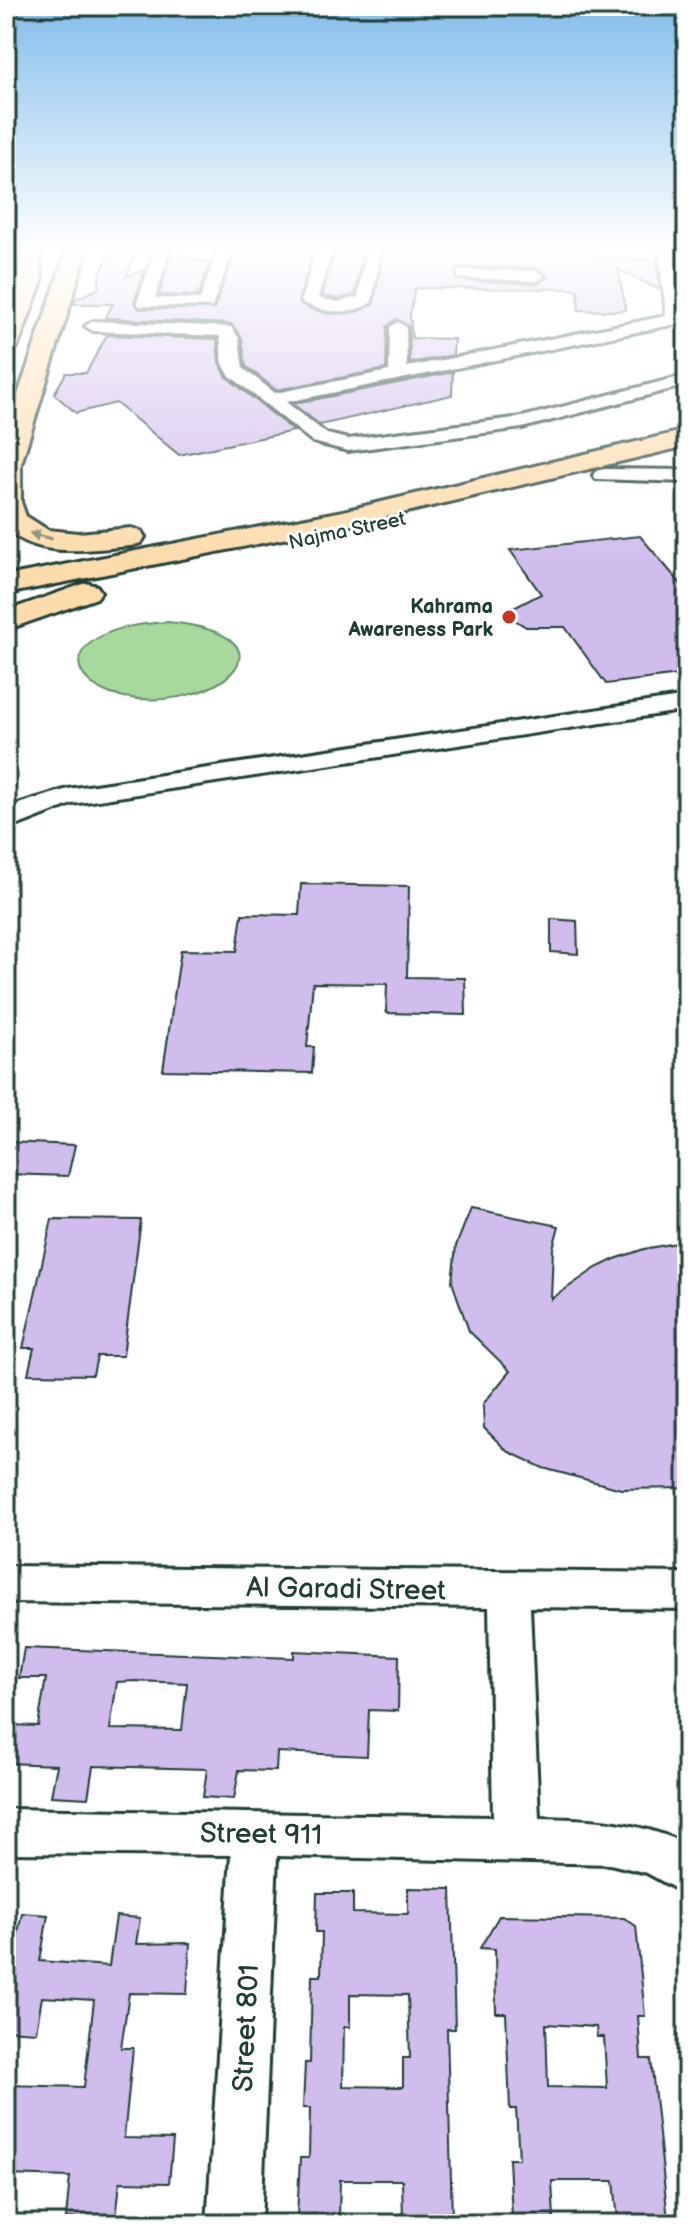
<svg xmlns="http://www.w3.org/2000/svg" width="693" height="2230" viewBox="0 0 693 2230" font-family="'Balsamiq Sans',sans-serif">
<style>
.green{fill:#a6d99b;stroke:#628b68;stroke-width:2}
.building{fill:#d1bded;stroke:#1f3d34;stroke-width:2;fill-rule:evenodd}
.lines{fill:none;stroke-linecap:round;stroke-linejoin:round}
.street-casing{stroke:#1f3d34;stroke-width:6}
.primary-casing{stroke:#1f3d34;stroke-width:6}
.street{fill:#fff;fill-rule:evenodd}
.primary{fill:#fddcac;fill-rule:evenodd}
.oneway{fill:#8e8c70}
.poi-dot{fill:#c8321e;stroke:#fff;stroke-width:3}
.labels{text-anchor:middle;stroke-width:6;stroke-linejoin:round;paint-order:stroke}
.far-street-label{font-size:20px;fill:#1f3d34;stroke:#fff}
.far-poi-label{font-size:20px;font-weight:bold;fill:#1f3d34;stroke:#fff;text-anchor:end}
.near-street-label{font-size:28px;fill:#1f3d34;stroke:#fff}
</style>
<rect width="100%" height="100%" fill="#fff"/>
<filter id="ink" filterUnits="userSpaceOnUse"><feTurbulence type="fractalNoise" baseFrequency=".0125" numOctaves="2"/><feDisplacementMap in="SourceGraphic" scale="16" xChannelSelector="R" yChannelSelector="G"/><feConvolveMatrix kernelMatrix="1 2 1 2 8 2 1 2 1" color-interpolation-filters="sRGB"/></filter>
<g filter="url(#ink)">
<path class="green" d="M167,622C308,635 217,717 118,696C89,689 60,662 96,639C117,626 142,624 167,622Z"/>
<path class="building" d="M111,250H137L126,277L145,269L134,302L139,309H214L236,250H314L298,302L310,309L329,314L356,312L373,305L384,250H592L594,258L657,260L660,290L618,269L626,310L612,311L579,310L578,291L572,289L415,288L410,316L412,338L454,339L453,355L410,363L409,327L396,319L387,327L386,369L276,390L246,366L242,338L231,324L105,318L113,304H74L75,299L98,289L100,274ZM463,267L537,268L548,277L537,284L456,280V270Z
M335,250H363L355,295L338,299L322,296Z
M179,255L210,263L198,296L159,295L170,258Z
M107,335L217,339L219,362L227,377L294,431L179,455L116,403L76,413L54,394L66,373H86Z
M453,372L452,395L320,425L293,404Z
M640,536L687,591V674L606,684L565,627H526L504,613L541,594L510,550Z
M301,884L409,886L407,977L465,978L466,1015L386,1013L387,984L313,983L307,1047H314L312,1073L163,1070L181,950L237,951L242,914L299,915Z
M551,919L577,921L578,954L551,952Z
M6,1142L75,1145L68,1176L6,1174Z
M471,1208L559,1226L553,1248L551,1299L596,1268L615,1259L644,1249L687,1241V1488L621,1489L543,1468L507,1451L484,1428L483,1404L510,1371L469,1331L452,1282L456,1246Z
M52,1219L141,1220L123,1356H97L93,1375L28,1374L34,1348H23Z
M24,1648L294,1658V1651L399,1656L398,1711L369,1710L367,1756L277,1752L276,1771L239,1770L234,1799L203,1797L207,1769L93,1766L88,1798L51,1796L57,1765L6,1763L10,1725L38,1726L46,1678H19ZM135,1681L187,1683L182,1730L110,1729L117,1682Z
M408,1888L451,1889L455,2029H447L452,2219L403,2218L402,2180H340L339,2217H297L300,2158H309L310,2108H303L305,2063H310L312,1976H321L322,1932H316L317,1893H353V1913L408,1914ZM350,1994L408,1995L410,2058H403V2087L343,2086L344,2027H350Z
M22,1913L48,1915L40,1961L109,1966L116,1916L140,1918L136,1944L190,1943L187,1994L129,1993L121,2048H133L124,2138L173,2139L169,2183L120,2182L116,2220L66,2218L70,2177L6,2175V2085L84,2087L94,2000L42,1997L36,2032L6,2030V1992Z
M499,1916L624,1918L636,1926L645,2016H638L641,2059H651L668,2220H618L614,2181H552L554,2218H512L509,2159H519L516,2109H510L506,2013H496L495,1949L480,1948ZM546,2024L596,2027L597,2037H604L607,2088L548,2087Z"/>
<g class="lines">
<g class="street-casing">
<path id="street" d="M155,250H170L155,298L200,299L218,250H233L212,307L139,306L137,303Z
M317,250H332L318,298L338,302L358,297L366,250H381L372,302C351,316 325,313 303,303L301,300Z
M659,250H674L681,313L687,312V322L286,402L327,434L348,439L522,417L687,375V385L522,428L348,451L313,442L229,375L222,362L220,336L93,331L85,326L93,321L231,327L239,338L243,368L275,393L389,371L390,327L398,322L406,327L407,367L666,316Z
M463,270L537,271L545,276L537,281L458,278V272Z
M603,469L687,470V482L596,479L593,475L596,471Z
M687,696V710L72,804L6,830V811L21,803L68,789Z
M6,1566L687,1573V1609L530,1607L539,1818C592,1819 638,1821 686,1844L687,1895L647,1873L610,1864L277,1856L261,2224H207L231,1855L6,1853V1809L493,1817L489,1607L6,1602Z"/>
</g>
<g class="primary-casing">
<path id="primary" d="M20,250H40L42,281L18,346L14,351L6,353V317L20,281Z
M67,250H87L21,464V502L26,516L48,530L78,533L131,528L141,531L145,537L141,543L131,546C90,549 38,560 6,528V430Z
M687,430V446L343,527L6,594V576L343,511Z
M86,583L97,586L101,592L97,598L6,630V611Z"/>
</g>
<use href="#street" class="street"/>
<use href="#primary" class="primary"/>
</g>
<defs><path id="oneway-solid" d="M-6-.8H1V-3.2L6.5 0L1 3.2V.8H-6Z" transform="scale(2)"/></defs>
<use class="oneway" href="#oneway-solid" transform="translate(41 536) rotate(-165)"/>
</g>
<linearGradient id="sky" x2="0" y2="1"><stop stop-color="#83bdea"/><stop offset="0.44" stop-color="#fff"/><stop offset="1" stop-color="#fff" stop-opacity="0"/></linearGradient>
<rect width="693" height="562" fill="url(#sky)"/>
<circle class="poi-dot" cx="509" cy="617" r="8"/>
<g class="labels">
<g class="far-street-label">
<text transform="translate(347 530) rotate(-12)" y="7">Najma Street</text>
</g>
<g class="far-poi-label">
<text x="493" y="613">Kahrama<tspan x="493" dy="23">Awareness Park</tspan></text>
</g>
<g class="near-street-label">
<text transform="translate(346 1588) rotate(1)" y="10">Al Garadi Street</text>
<text transform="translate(261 1833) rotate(1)" y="10">Street 911</text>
<text transform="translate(245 2028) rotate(-87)" y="10">Street 801</text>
</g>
</g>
<rect width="693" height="2230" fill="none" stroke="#fff" stroke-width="32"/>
<rect x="16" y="16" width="661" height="2198" fill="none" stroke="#1f3d34" stroke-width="3" filter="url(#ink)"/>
</svg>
